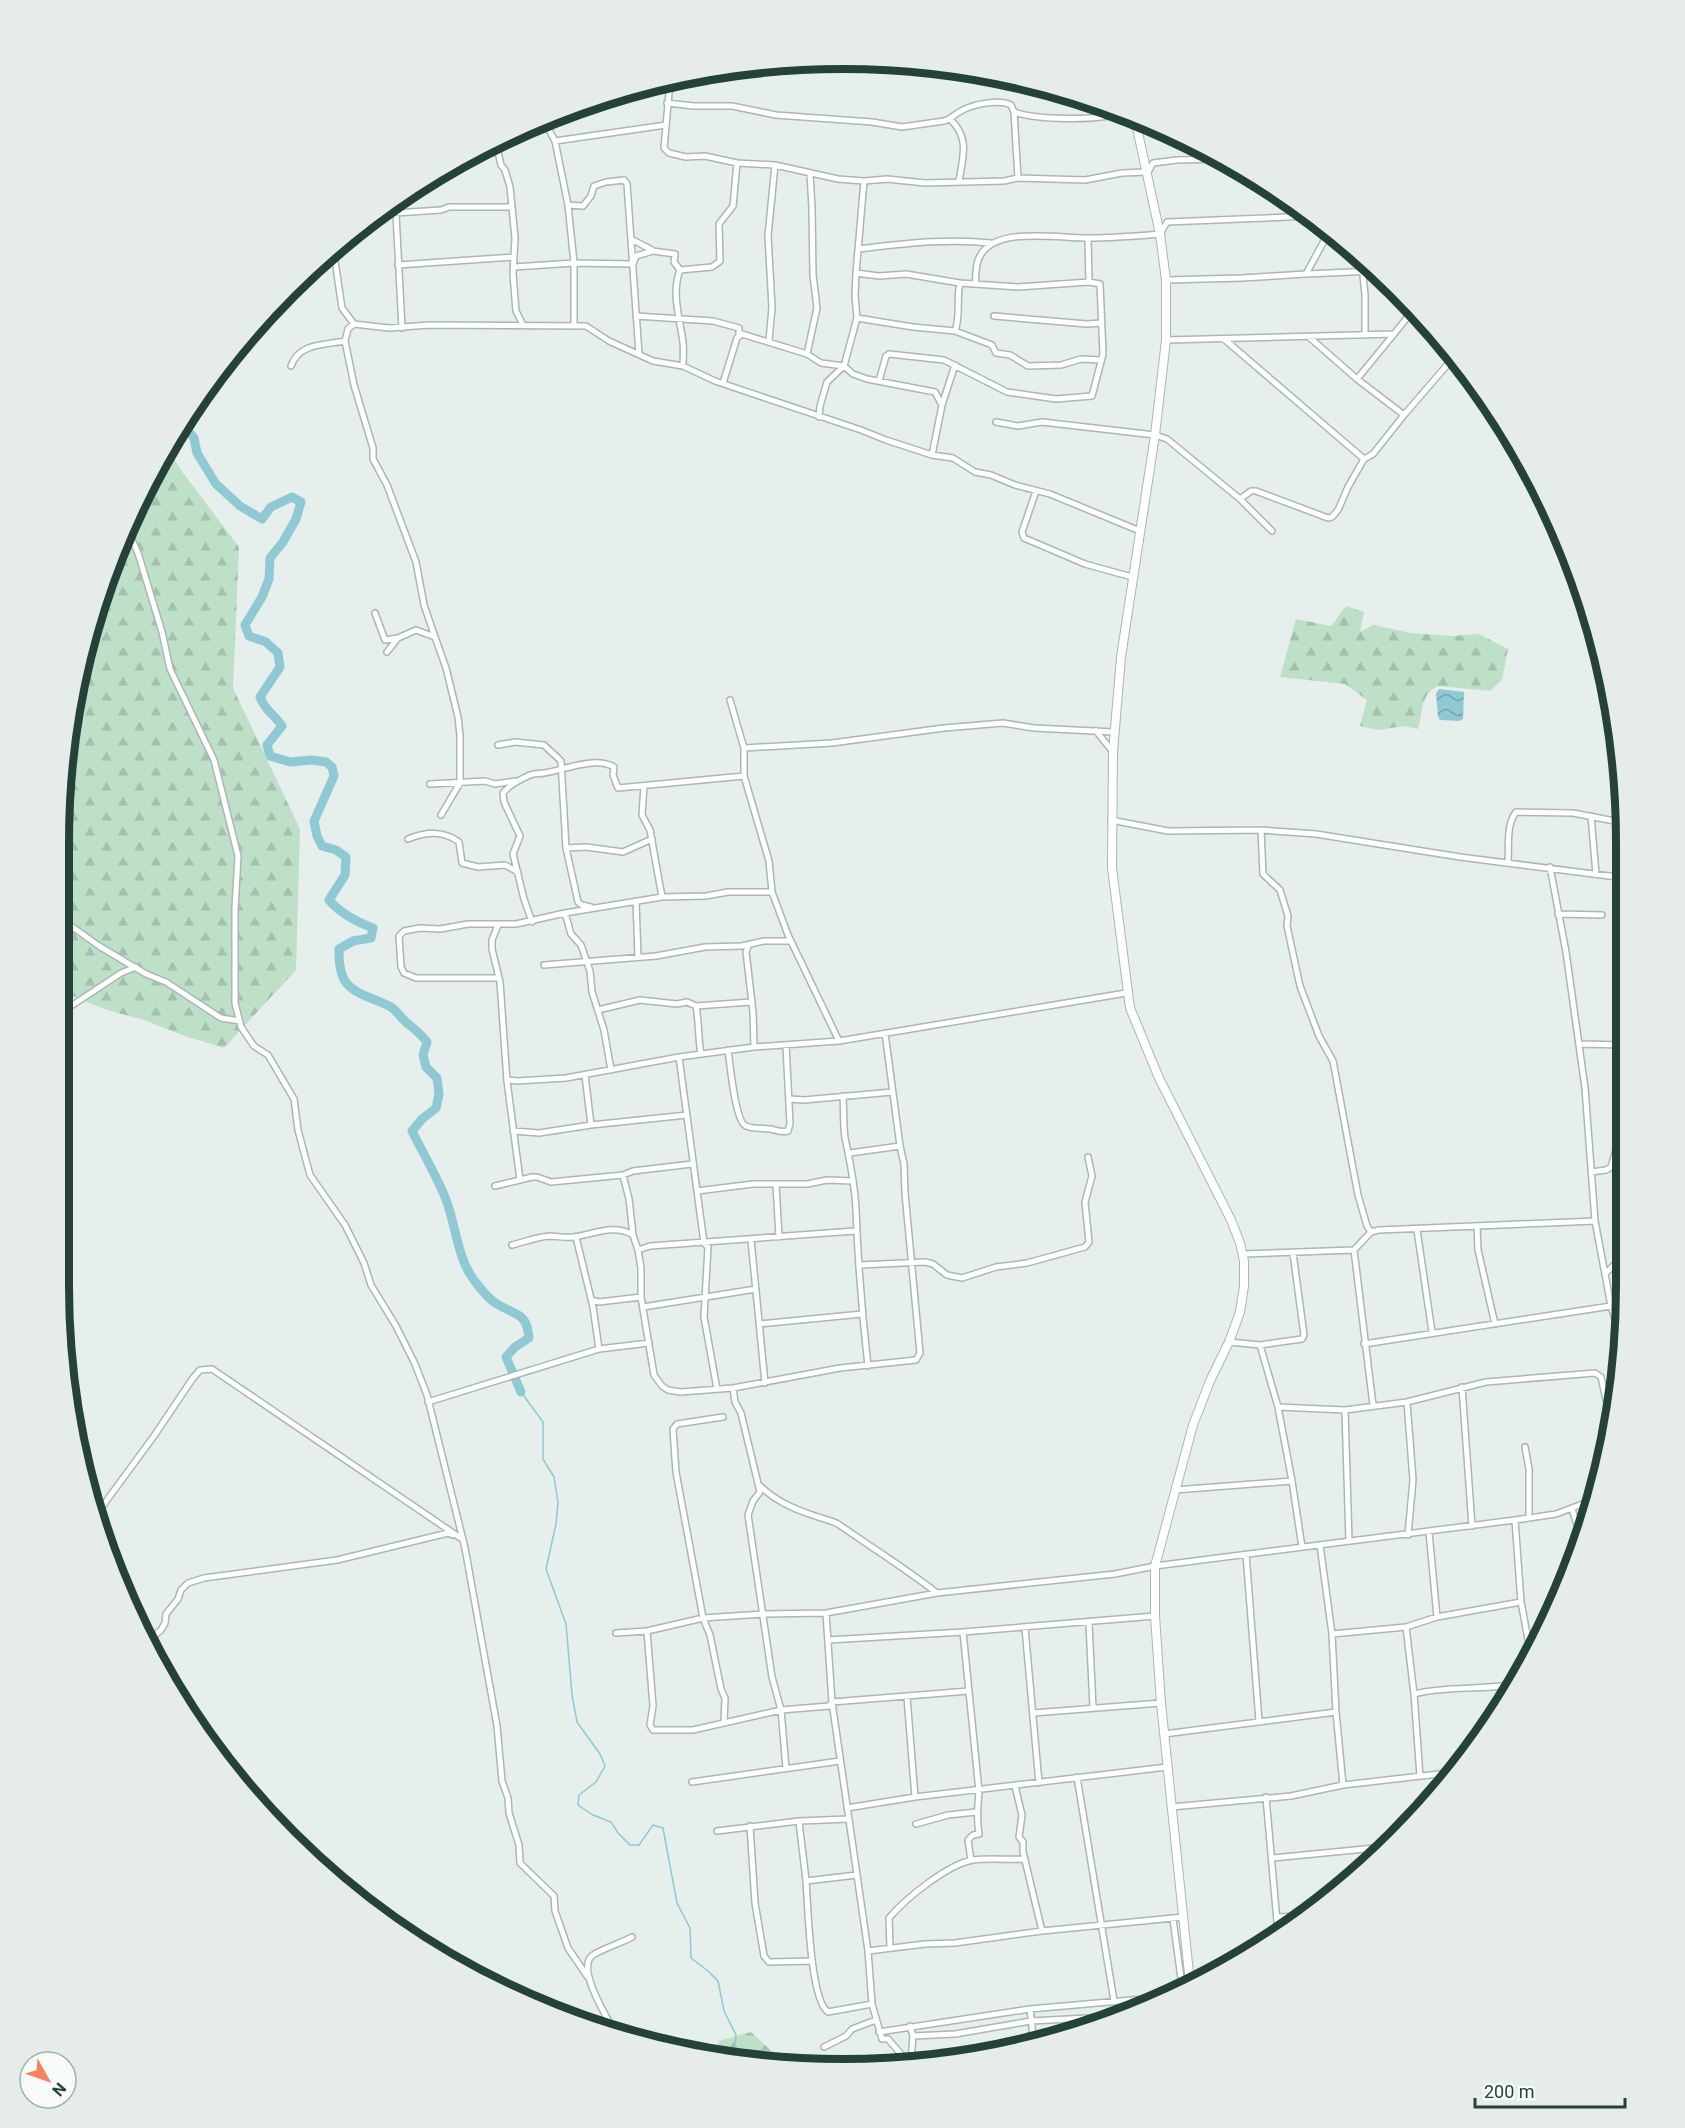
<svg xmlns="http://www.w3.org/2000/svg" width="1685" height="2128" viewBox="0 0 1685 2128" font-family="Roboto,sans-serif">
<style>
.forest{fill:url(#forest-firs)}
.water{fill:url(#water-waves)}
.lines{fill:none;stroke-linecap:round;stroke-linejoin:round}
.stream{stroke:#8ec9d4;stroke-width:1.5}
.river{stroke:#8ec9d4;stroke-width:9}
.street-casing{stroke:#a8b8b2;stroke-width:8}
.secondary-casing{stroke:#a4bbb3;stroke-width:10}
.street{stroke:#fff;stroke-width:5}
.secondary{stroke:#fff;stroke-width:8}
.rim{fill:none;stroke:#24423a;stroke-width:8}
</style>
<defs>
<pattern id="forest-firs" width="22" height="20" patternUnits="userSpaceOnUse" patternTransform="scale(1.5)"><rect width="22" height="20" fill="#bfe0c8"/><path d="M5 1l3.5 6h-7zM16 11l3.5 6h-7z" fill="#a4c1ad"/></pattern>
<pattern id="water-waves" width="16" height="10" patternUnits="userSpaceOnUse" patternTransform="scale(1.5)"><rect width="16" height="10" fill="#8ec9d4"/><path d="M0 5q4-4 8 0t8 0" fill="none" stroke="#74a5ad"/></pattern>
</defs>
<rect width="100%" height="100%" fill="#e6efeb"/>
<path class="forest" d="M166,446L183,473L239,547L233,688L300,829L296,970L224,1048L185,1036L144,1020L107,1010L60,991V792L100,590Z
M1346,606L1364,612L1360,632L1373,625L1411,633L1452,636L1479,634L1508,649L1502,680L1490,691L1438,686C1420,693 1423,714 1418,729L1404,726L1378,730L1360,726L1367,700L1345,684L1280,677L1296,619L1331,626Z
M751,2032L783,2062L714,2053L719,2041Z"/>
<path class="water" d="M1439,689L1464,692L1463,719L1459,721L1440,720L1438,717L1436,694Z"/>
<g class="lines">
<path class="stream" d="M521,1392L543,1422V1459L554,1477L558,1502L556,1524L546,1569L566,1624L572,1695L577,1722L600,1754L605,1766L596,1782L579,1795L578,1805L593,1815L611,1822L618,1833L630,1845H639L653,1825L663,1828L677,1903L690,1928L691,1958L708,1971L718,1981L724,2011L736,2035L735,2048L731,2055"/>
<path class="river" d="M183,424L194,438L197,453L216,484L240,506L262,519L271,507L292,497L301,502L296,519L283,542L270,558L269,579L262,597L245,625L249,636L266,642L278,653L280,667L260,697C265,711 274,714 282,726L267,745L270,756L290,762L312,760L326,762L332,767L334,776L314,821L317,836L322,846L336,850L346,857L345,875L329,900C341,914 357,922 373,928L371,938L353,941L339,949C338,993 356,990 389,1006C396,1009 400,1017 406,1022C414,1029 420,1033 427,1042L423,1055L426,1067L437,1078L439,1094L436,1108L422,1119L412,1131C423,1153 436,1175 445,1197C456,1224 457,1258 474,1280C480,1288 488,1299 497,1304C515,1315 527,1312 529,1338L515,1347L506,1357L521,1392"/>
<g class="street-casing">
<path id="street" d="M670,82L664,148L669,153L686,157L705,156L737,163L775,165L838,179L864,181L887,179L925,183L1004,181L1018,178L1085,180L1122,173L1148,172L1153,163L1177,160L1221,159
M667,103L694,106H732L776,115L872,122L902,127L944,121C951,119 955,114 961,111C973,104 999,99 1011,105L1014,112C1036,120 1098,121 1120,113
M1014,112L1018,178
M548,119V128L555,141L568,205L574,263V324
M950,119C970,138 963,156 959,181
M520,132L548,128
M555,141L666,125
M496,143L501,165L505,170L510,187L515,238L513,274L516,311L523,325
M568,205L583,206L591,196L594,186L606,182L624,180L627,184L639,354
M380,214L441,210L449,207H511
M396,214L402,328
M631,239L652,250
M333,247L342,308L354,324
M858,249C903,244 946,238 991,243
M398,265L514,257
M514,267L574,263L633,264L636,256L653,251L675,254L674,262L680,270
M856,273L879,276L906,274L960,283L1018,287L1089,282
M1306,274L1374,271
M1166,280L1242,278L1306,274L1330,230
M976,283C975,276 976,271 977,264C986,223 1058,239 1090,238C1113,238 1136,236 1160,234L1167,222L1313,216
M636,316L713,321L739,328V335
M994,316L1087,324L1101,323
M857,318L913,327L955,331L992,345L996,353L1010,355L1028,366L1061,365L1081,359L1101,360
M955,331C961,315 956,299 960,283
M1365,335V295L1363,275L1370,268
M1309,337L1357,379L1394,334
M1224,339L1364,459
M1166,340L1394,334L1414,309
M769,341L772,307L768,236L775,165
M807,354L817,308L813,275L812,208L810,173
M291,366C299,343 324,345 345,341
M683,366C683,358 684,350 683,342C680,319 671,293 680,270L712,267L720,261L719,224L733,206L737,163
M1357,379L1404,415
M879,381L886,356L889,354L944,360L1007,392L1056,399L1092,396L1103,354L1100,284L1089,282L1088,238
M723,383L737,338L742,334L807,354L821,363L844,366L853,374L867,379L935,392L942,405
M819,417L820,406L827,382L844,366L857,318L855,296L856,273L864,181
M996,422L1018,426L1042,422L1155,435L1167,439L1240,499L1251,491H1256L1328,518L1332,517L1338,510L1348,487L1364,459L1373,454L1404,415L1454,357
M932,455L942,405L955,365
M1036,491L1022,532L1024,538L1085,564L1132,577
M1240,499L1272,531
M129,533L138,553L162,632L170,669L214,760L238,856L235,908V1003L241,1027L254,1046L268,1055L294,1099L298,1130L310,1175L345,1225L364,1263L371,1285L396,1326L415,1364L427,1395L465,1548L497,1726L502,1781L508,1798L509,1813L519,1845L520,1863L554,1896L555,1911L568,1948L587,1976
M375,613L385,640L398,638
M435,637L446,668L458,717L460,735V783L441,815
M387,652L398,638L416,630L435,637L424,605L416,562L387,485L373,459V448L354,385L345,341L348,329L354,324L389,328L429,325L586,326L609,341L653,361L683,366L715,381L861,430L886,440L932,455L953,458L975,472L991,475L1015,485L1050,494L1140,531
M730,700L744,748
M1096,731L1113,752
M498,745L515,742L544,745L561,761L566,848L578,902L582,905L591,907
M430,784L485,781L495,784L515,781
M644,786L642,815L650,830L662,897
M1591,816L1596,874
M1111,820L1168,831L1261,830L1316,834L1460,857L1625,878
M1261,830L1263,874L1280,890L1288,916L1287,926L1300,986L1319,1036L1333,1061L1358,1195L1367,1226L1371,1232
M408,839C426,832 443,830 459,842L462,863L478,867L505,865L518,872
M566,848L586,847L623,852L652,839
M1508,862C1509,846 1506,825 1516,812L1573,813L1625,823
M1550,867L1566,952L1585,1088L1595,1221L1611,1306L1621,1338
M636,901L638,957
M565,913L571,934L581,945L590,971L592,992L604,1030L611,1070
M1558,914L1602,915
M60,918L99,946L146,974L166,982L221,1018L240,1021
M532,922L524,899L513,854L520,836L504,802L503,793C509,785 521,779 530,775C535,773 539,774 544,773C564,770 595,756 614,767L613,775L618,788L744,776
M498,925L492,940V949L500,982L507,1081L520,1180
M749,944L746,952L753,1012L754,1047
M544,965L656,956L705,947L742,946L764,941H791
M499,978H416L404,973L401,967L399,936L404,931L420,928L440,929L468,924H516L565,913L662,897L706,896L728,892H772
M696,1006L751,1002
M598,1010L640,1000L677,1004L687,1002L696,1006C699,1021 698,1038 701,1054
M59,1014L121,973L136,967
M839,1041L788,935L772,892L769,861L744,776V748L832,743L944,728L1003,723L1034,728L1114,732
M1579,1044L1626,1045
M1623,1044L1626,1026
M728,1050C730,1063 735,1122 746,1126C752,1129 763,1128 770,1129C777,1130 780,1133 788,1131L790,1124L786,1045
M679,1057L704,1243L708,1247L704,1317L717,1389
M585,1075L591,1125
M508,1080L517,1081L566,1078L679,1057L754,1047L839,1041L1126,993
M843,1096C844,1110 843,1124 845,1138C850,1161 855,1186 856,1210C858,1262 862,1314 868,1366
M790,1099L804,1100L892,1092
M513,1131L539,1133L591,1125L687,1115
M850,1153L900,1146
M1591,1172L1606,1170L1611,1167L1619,1139L1626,1137
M623,1175L629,1199L633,1235L638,1250L641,1268V1297L654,1375L662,1386L668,1390L681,1392L733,1388L840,1368L916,1360L920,1353L905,1193L904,1164L900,1146L885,1033
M495,1186L532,1177H537L551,1182L623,1175L633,1171L692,1164
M697,1191L753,1184H776
M1477,1226L1478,1250L1495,1324
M1417,1230L1432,1332
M576,1237L593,1307L599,1349
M779,1237L776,1184H807L827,1180L852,1181
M751,1240L765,1383
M512,1245C524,1242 537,1237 549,1236C557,1236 565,1238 573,1237C592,1235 614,1223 633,1235
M638,1250L650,1246L855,1231
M1354,1250L1373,1405
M1243,1254L1354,1250L1371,1232L1379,1230L1595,1221
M860,1265L925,1262L933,1264L947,1275L962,1278L996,1267L1027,1263L1085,1247L1089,1242L1085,1202L1092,1176L1088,1157
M1605,1274L1616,1263L1626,1257
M591,1300L599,1302L641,1297
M643,1307L756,1289
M759,1324L862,1314
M1229,1342L1260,1345L1302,1339L1304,1335L1293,1253
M1364,1344L1611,1306
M1260,1345L1278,1407L1292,1481L1302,1547
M1462,1387L1472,1526
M733,1388L735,1402L741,1413L760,1492L753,1501L748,1515L772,1677L781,1710L786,1768
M428,1402L599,1349L649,1343
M1407,1402L1413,1480L1408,1535
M1278,1407L1345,1410L1407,1402L1486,1382L1595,1373L1601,1377L1609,1413L1613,1418
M1345,1410L1349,1541
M723,1417L677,1424L673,1429L676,1472L703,1618L710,1635L721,1689L725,1698L724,1722
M1525,1447L1529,1469V1518
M760,1486C776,1501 792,1508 812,1515C820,1518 831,1520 838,1524C871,1547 905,1568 937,1593
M1175,1490L1292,1481
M1572,1509L1581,1537
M96,1515L154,1436L193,1378L200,1370L212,1369L462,1539
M1515,1520L1521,1602L1530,1650
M1429,1532L1437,1617
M1320,1545L1332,1634L1336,1712L1343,1785
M1246,1554L1259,1721
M826,1613L832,1702L868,1951L872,2004L882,2039H888L907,2061
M1089,1623L1093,1708
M1406,1627L1414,1694L1420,1776
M1025,1628L1039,1783
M647,1631L653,1706L650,1725L653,1730H693L781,1710L829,1706L832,1702L969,1691
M963,1632L979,1791C978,1807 976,1817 979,1834L973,1835L968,1840L971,1860
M616,1633L647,1631L703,1618L763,1614L826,1613L937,1593L1115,1574L1155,1566L1515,1520L1556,1514L1593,1500
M1332,1634L1406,1627L1437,1617L1521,1602
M828,1640L963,1632L1155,1616
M148,1641L161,1630L165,1623L166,1614L178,1599L181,1590L188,1583L204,1578L337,1560L448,1533L453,1535
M1414,1694C1445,1686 1478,1690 1509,1685
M907,1697L915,1797
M1033,1713L1161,1703
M1164,1734L1336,1712
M1077,1777L1114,2001
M692,1782L840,1761
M1015,1786L1022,1815L1019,1837L1023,1842V1852L1042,1931
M1266,1797L1278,1933
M1171,1807L1291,1796L1343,1785L1456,1772
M847,1808L915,1797L1167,1767
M799,1821C801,1841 804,1861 806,1881C808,1905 810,2000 828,2012L872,2004
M916,1824L948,1815L976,1812
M750,1826L755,1903L764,1956L769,1962L812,1961
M717,1831L799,1821L849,1819
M1273,1858L1385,1847
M806,1881L857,1875
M1278,1917L1301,1916
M1173,1919L1182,1986
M890,1948L889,1918C905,1899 948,1864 973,1860C989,1858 1008,1860 1025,1859
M868,1951L925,1944L955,1943L1042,1931L1183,1917
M1030,2009L1034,2044
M910,2026L913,2036L911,2060
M615,2032C607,2018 575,1967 593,1955C602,1949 621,1943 632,1937
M879,2032L1030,2009L1154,1998
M913,2036L955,2034L1031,2021L1107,2017
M1034,2040L1056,2038
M824,2047L846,2036L852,2029L876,2020"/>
</g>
<g class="secondary-casing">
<path id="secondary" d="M1135,119L1160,234L1166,280V340L1155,435L1121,657L1113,752L1112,868L1130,1008L1159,1078L1231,1220L1240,1243L1244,1261V1286L1240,1312L1229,1342L1210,1381L1193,1425L1155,1566V1616L1161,1703L1190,1983"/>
</g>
<use href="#street" class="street"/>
<use href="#secondary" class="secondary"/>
</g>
<path d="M0 0H1685V2128H0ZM842 69H843A773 773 0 0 1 1616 842V1286A773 773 0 0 1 843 2059H842A773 773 0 0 1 69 1286V842A773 773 0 0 1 842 69Z" fill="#e6ecea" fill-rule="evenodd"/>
<path class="rim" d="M842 69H843A773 773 0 0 1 1616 842V1286A773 773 0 0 1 843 2059H842A773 773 0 0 1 69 1286V842A773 773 0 0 1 842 69Z"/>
<g transform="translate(48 2080) rotate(130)"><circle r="28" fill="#f7fbf9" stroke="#a3b1ad" stroke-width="1.5"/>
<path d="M0-4.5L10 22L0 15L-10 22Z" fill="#f4845f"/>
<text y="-9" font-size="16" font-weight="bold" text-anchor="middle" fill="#24423a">N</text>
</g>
<path d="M1475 2098v9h150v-9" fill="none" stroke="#24423a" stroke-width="3"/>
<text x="1484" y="2098" font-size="18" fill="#24423a" stroke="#f7fbf9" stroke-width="4.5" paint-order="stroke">200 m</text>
</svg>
